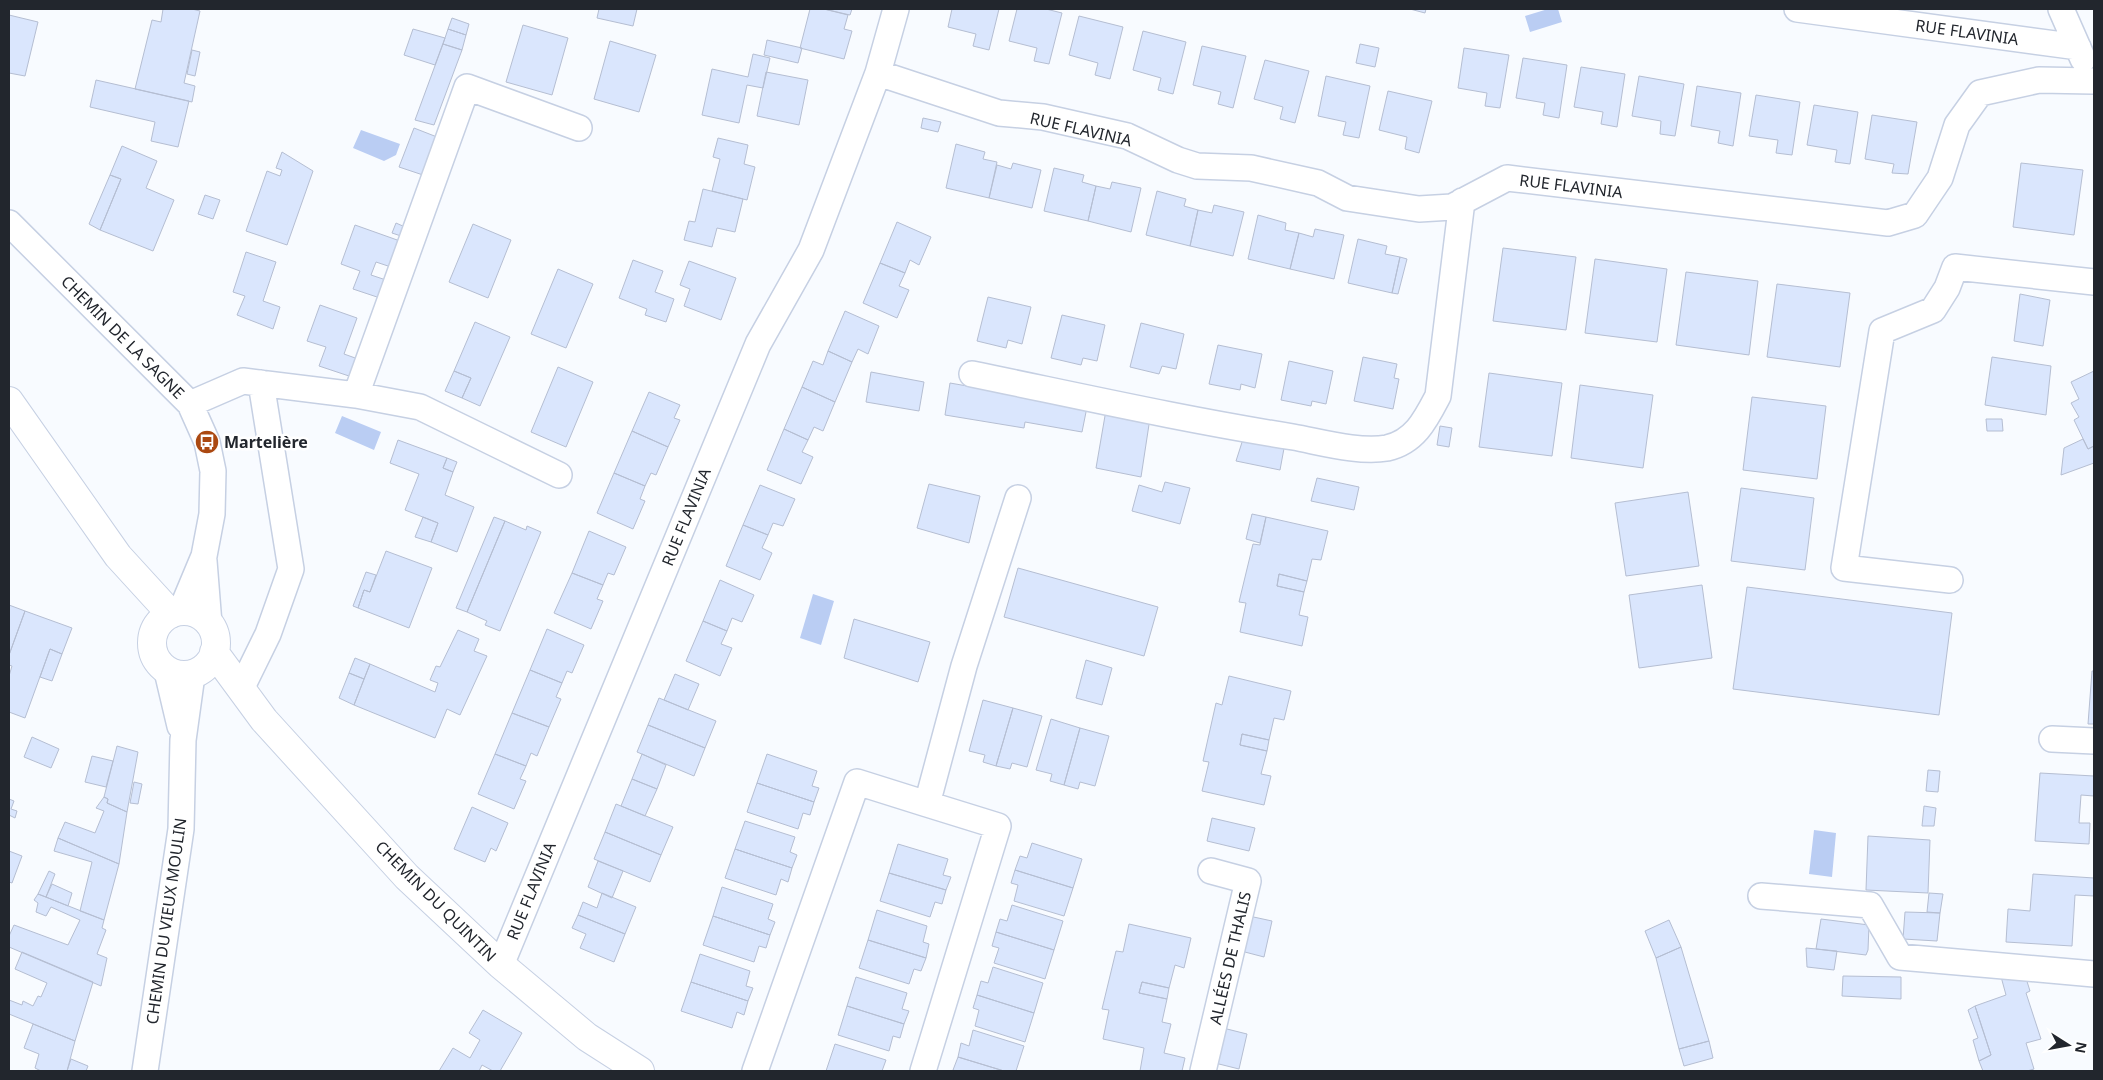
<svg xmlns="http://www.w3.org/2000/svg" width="2103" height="1080" viewBox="0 0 2103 1080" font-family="'Noto Sans',sans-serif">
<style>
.water{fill:#bacdf3}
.building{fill:#dae6fd;stroke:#b5bed2}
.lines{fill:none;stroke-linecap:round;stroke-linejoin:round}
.street-casing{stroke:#c6d0e3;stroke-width:28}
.secondary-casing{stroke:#c6d0e3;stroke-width:30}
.street{stroke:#fff;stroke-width:25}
.secondary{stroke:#fff;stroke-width:28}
.labels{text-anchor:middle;stroke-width:5;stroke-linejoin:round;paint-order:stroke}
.street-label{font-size:16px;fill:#22262d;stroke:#fff}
.poi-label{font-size:16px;font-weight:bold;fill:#22262d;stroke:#fff;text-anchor:start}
</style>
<rect width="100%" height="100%" fill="#f8fbff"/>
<path class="water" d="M1548,9H1558L1562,22L1530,32L1525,16Z
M361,130L400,144L396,155L384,161L353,148Z
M342,416L381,432L374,450L335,433Z
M813,594L834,601L821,645L800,638Z
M1814,830L1836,833L1832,877L1809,874Z"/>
<path class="building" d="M163,9H192L200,11L184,83L195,86L192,102L135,89L152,20L161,22Z
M599,9H637L633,26L597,18Z
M810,9H824L848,15L844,29L852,31L844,59L800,48Z
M824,9H852L850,15Z
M952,9H999L989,50L973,46L976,34L948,27Z
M1017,9H1046L1062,13L1049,64L1034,61L1037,48L1009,41Z
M1410,9H1426L1425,13Z
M9,15L38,22L25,76L9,73Z
M1079,16L1123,27L1110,79L1095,75L1098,63L1069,55Z
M452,18L469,24L466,35L448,29Z
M523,25L568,38L552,95L506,82Z
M413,29L445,38L435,65L404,55Z
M448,29L466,35L462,50L443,44Z
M1143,31L1186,42L1173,94L1158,90L1161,78L1133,70Z
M767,40L802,48L798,63L764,55Z
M610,41L656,55L639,112L594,99Z
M443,44L462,50L434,125L415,120Z
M1360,44L1379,48L1375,67L1356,63Z
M1202,46L1246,56L1233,108L1218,104L1221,92L1193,85Z
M1464,48L1509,55L1500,108L1485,106L1487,93L1458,88Z
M192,50L200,52L195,76L187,74Z
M753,54L770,58L763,88L747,85L739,123L702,115L712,69L748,77Z
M1523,58L1567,65L1559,118L1543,115L1545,103L1516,98Z
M1265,60L1309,71L1295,123L1280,119L1283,107L1254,99Z
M1581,67L1625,74L1617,127L1601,124L1603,112L1574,107Z
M766,72L808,80L799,125L757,116Z
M1326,76L1370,86L1359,138L1343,135L1346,122L1318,116Z
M1639,76L1684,84L1675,136L1660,134L1661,121L1632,116Z
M96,80L189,101L178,147L151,141L155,122L90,107Z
M1697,86L1741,93L1733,146L1718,143L1720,131L1691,126Z
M1388,91L1432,101L1419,153L1405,149L1407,137L1379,130Z
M1756,95L1800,102L1792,155L1776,153L1778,140L1749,136Z
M1814,105L1858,112L1850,164L1835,162L1837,150L1807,145Z
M1872,115L1917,122L1908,174L1892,173L1894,164L1865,159Z
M923,118L941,122L938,132L921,128Z
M414,128L437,137L423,175L399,167Z
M718,138L748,145L744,164L755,167L747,200L712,191L720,159L713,157Z
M956,144L985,152L983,159L997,162L989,198L946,188Z
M122,146L157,161L146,188L174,200L153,251L100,230L121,179L110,175Z
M282,152L313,171L287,245L246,231L267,171L280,176L282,170L276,168Z
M1013,163L1041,170L1032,208L989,198L997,165L1011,169Z
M2021,163L2083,170L2074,235L2013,227Z
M1054,168L1084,175L1082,182L1096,186L1088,221L1044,211Z
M110,175L121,179L100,230L89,224Z
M1112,182L1141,188L1131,232L1088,221L1096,186L1110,189Z
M703,189L743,199L735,232L717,228L712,247L684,240L689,221L695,222Z
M1157,191L1186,199L1184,206L1198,210L1190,246L1146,235Z
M205,195L220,200L213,219L198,214Z
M1214,205L1244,212L1233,256L1190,246L1198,210L1212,213Z
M1258,215L1286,223L1285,230L1299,233L1290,269L1248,259Z
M897,222L931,237L919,265L910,260L905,273L880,263Z
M396,223L405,227L401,236L392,233Z
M473,224L511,240L488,298L449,282Z
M355,225L400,241L391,267L376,262L371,275L386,280L380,298L353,289L360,271L341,264Z
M1315,229L1344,235L1334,279L1290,269L1299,233L1313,237Z
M1358,239L1387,246L1385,254L1400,257L1392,293L1348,283Z
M1503,248L1576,257L1566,330L1493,321Z
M246,252L276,262L263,301L280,307L273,329L237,315L245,296L233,292Z
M1400,257L1407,259L1398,294L1392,293Z
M1595,259L1667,269L1657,342L1585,333Z
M633,260L663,271L655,292L674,299L666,322L645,315L647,309L619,298Z
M689,261L736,278L721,320L684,306L690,289L680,285Z
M880,263L905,273L899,286L909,290L897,318L863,303Z
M558,269L593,284L566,348L531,334Z
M1686,272L1758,281L1749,355L1676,345Z
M1777,284L1850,293L1840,367L1767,357Z
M2020,294L2050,300L2043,346L2014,341Z
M988,297L1031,307L1022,344L1008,340L1006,348L977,341Z
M320,305L357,318L344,354L358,359L352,377L319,366L326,347L307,341Z
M845,311L879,326L868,354L858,349L852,362L828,351Z
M1062,315L1105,325L1097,361L1083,358L1081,365L1051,358Z
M475,322L510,337L480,406L462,398L471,378L454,371Z
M1141,323L1184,334L1176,369L1162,366L1159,374L1130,367Z
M1218,345L1262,354L1255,388L1241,384L1240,390L1209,384Z
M828,351L852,362L835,402L802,387L813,361L823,365Z
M1363,357L1397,364L1394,378L1399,379L1393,409L1354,401Z
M1992,357L2051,366L2046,415L1985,405Z
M1289,361L1333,371L1326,404L1312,401L1311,406L1281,400Z
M558,367L593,382L566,447L531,432Z
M454,371L471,378L462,398L445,391Z
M2094,371V446L2088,449L2074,420L2079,417L2071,403L2079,399L2071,382Z
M871,372L924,382L919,411L866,402Z
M1489,373L1562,383L1552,456L1479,447Z
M950,383L1087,407L1082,432L1025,422L1024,428L945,415Z
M1580,385L1653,395L1643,468L1571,458Z
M802,387L835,402L823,431L814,427L808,440L784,429Z
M649,392L680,405L674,418L680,420L668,447L632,431Z
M1752,397L1826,406L1817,479L1743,470Z
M1106,410L1150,418L1141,477L1096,468Z
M1986,419H2002L2003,431H1987Z
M1440,426L1452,428L1449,447L1437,445Z
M784,429L808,440L802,452L813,457L801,484L767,470Z
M632,431L668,447L656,475L651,473L645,486L614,473Z
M1244,436L1285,443L1280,470L1236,461Z
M2083,439L2088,449L2094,446V463L2061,475L2064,448Z
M398,440L447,458L443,468L453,472L445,495L474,507L457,552L431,542L438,523L405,510L419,474L390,463Z
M447,458L457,462L453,472L443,468Z
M614,473L645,486L640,499L645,501L633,529L597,513Z
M1317,478L1359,487L1354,510L1311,501Z
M1165,482L1190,488L1180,524L1132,511L1139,485L1162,492Z
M929,484L980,496L969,543L917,528Z
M760,485L795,499L783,526L773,523L768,535L743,525Z
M1741,488L1814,498L1805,570L1731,561Z
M1688,492L1699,566L1626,576L1615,503Z
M1252,514L1266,517L1260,543L1246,539Z
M423,517L438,523L431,542L415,537Z
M494,517L505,521L467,612L456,608Z
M1266,517L1328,531L1321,560L1312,559L1307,581L1279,574L1277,586L1304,592L1299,615L1308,617L1302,646L1240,632L1246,603L1239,602L1253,544L1260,545Z
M505,521L526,530L527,526L541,532L500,631L485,625L487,621L467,612Z
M743,525L768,535L762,548L772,553L760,580L726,566Z
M589,531L626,547L614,575L608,573L603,585L572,573Z
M386,551L432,568L409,628L358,608L364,590L370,592Z
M1018,568L1158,607L1144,656L1004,617Z
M366,572L376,575L370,592L364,590L358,608L353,606Z
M572,573L603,585L597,599L603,601L591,629L554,613Z
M1279,574L1307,581L1304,592L1277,586Z
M720,580L754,595L742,622L732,618L727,631L703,621Z
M1702,585L1712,658L1639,668L1629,595Z
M1747,587L1952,613L1939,715L1733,689Z
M9,605L25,611L9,655Z
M25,611L72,628L62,654L50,649L25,718L9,712V676L12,666L9,665V655Z
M854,619L930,642L918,682L844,658Z
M703,621L727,631L721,644L732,648L720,676L686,661Z
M547,629L584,645L572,673L567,671L562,683L530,670Z
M458,630L479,639L474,651L487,656L460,715L447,709L435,738L354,705L370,664L435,692L438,683L430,680L436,666L440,667Z
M50,649L62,654L52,681L40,677Z
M355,658L370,664L364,679L349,673Z
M1086,660L1112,668L1102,705L1076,698Z
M530,670L562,683L556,697L561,699L549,727L512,713Z
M2092,671H2094V724H2088Z
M349,673L364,679L354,705L339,698Z
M675,674L699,684L688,710L664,700Z
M1229,676L1291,691L1284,720L1274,718L1269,740L1242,734L1240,745L1267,751L1261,774L1271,776L1264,805L1202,791L1209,762L1203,761L1216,703L1222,705Z
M659,698L716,721L705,748L648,725Z
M983,700L1013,708L996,766L983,762L985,755L969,751Z
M1013,708L1042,716L1027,767L1012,763L1010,769L996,766Z
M512,713L549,727L537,756L531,753L526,766L495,754Z
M1051,719L1080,728L1064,785L1050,781L1052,774L1036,770Z
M648,725L705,748L694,776L637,752Z
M1080,728L1109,736L1095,786L1080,782L1078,789L1064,785Z
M1242,734L1269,740L1267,751L1240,745Z
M32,737L59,749L51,768L24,757Z
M117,746L138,752L127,812L107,803L108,799L104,797Z
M495,754L526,766L520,779L526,781L514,809L478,794Z
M642,754L666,765L657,789L632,779Z
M767,754L817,771L812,786L819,788L814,802L757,783Z
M92,756L113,761L106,787L85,782Z
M1928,770L1940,771L1938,792L1926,791Z
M2040,773L2094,776V796L2081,795L2079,823H2090L2089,844L2035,841Z
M632,779L657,789L645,816L621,806Z
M134,782L142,784L138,804L130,803Z
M757,783L814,802L810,815L803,813L798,829L747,812Z
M104,797L108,799L107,803L127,812L119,864L58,838L65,822L95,833L104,811L96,808Z
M9,799L14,801L11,809L17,811L15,818L9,815Z
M616,804L673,827L661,855L605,832Z
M1924,806L1936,808L1934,826H1922Z
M472,807L508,823L496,851L491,848L485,862L454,849Z
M1212,818L1255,828L1249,851L1207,841Z
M745,821L795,837L790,852L797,855L792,868L735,849Z
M605,832L661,855L650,882L594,859Z
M1868,836L1930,840L1928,893L1866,890Z
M58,838L119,864L104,920L80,911L92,862L54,851Z
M1032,843L1082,859L1073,888L1015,870L1020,856L1027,858Z
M898,844L948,859L943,875L951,877L946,890L889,873Z
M735,849L792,868L788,882L781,879L776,895L725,878Z
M9,851L22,856L12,883L9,882Z
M598,861L623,871L612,898L588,887Z
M1015,870L1073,888L1064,916L1014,901L1018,885L1011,883Z
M49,871L55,874L46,897L38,894Z
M889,873L946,890L942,904L935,902L930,917L880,901Z
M2033,874L2094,878V896L2075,895L2072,946L2006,942L2008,909L2030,911Z
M52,884L72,893L68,906L46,897Z
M722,887L773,904L768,919L775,922L770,935L713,916Z
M602,893L636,907L625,934L578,915L583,902L597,908Z
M1929,893L1943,894L1940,913L1927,912Z
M38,894L104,920L102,928L106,930L97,954L107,958L101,986L9,947V936L14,925L68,945L80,920L51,907L46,916L36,912L38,903L34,900Z
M1012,905L1063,921L1054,950L996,932L1000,919L1007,921Z
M877,910L927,926L923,942L929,944L926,958L868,940Z
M1905,912L1940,913L1937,941L1903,939Z
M578,915L625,934L614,962L580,948L586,934L572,928Z
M713,916L770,935L766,948L759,946L754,962L703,945Z
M1249,916L1272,921L1264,957L1241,951Z
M1821,919L1869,925L1868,950L1866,955L1816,949Z
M1669,920L1681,947L1656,958L1645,931Z
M1129,924L1191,938L1184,968L1175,965L1169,988L1142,982L1139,993L1167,999L1162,1022L1171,1024L1164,1053L1185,1058L1182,1071H1140L1144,1048L1103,1039L1109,1010L1102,1009L1116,951L1123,952Z
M996,932L1054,950L1045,979L994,963L999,948L992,946Z
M868,940L926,958L921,971L914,969L909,984L859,968Z
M1681,947L1709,1041L1679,1049L1656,958Z
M1806,948L1837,951L1834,970L1807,967Z
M22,952L93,982L75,1041L9,1014V1000L22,1005L23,1001L33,1006L38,996L41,997L47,983L15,969Z
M700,954L750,971L746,986L753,988L748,1001L691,982Z
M993,967L1043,983L1034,1013L977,995L981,981L988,983Z
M2000,973L2025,975L2030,991L2026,993L2041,1039L2026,1043L2034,1069L2027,1071H1983L1979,1061L1991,1055L1975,1006L2006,995Z
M1843,976L1901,977V999L1842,996Z
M856,977L907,993L902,1009L909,1011L904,1024L847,1006Z
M691,982L748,1001L744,1015L737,1012L732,1028L681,1011Z
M1142,982L1169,988L1167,999L1139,993Z
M977,995L1034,1013L1025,1042L975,1026L979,1010L973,1008Z
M847,1006L904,1024L900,1038L893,1036L889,1051L838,1035Z
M1975,1006L1991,1055L1979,1061L1973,1040L1978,1038L1968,1010Z
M483,1010L522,1033L500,1071H493L482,1065L479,1071H439L453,1048L470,1058L480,1040L469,1033Z
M33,1024L75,1041L67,1071H41L35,1068L39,1054L24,1048Z
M1223,1028L1247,1034L1239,1069L1215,1063Z
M973,1030L1024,1046L1016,1071H1004L958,1057L961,1043L969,1046Z
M1709,1041L1713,1058L1684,1066L1679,1049Z
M835,1044L886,1060L882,1071H826Z
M958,1057L1004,1071H956L953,1070Z
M71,1059L88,1066L86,1071H67Z"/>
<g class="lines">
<g class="street-casing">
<path id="street" d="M1797,9L2078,47
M2061,9L2083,59
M878,73L999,113L1043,117L1127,136L1178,160L1197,166L1251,168L1318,183L1347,198L1419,209L1452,207L1507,178L1888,223L1915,215L1940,178L1957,125L1980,93L2039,80L2093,81
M9,223L190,404L207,442L213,471L212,514L204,556L181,611
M972,374C1079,396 1185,420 1293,437C1321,442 1359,453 1387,448C1415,442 1426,419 1438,396L1462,201
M356,395L467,87L579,128
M190,404L243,381L356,395L420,407L559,475
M204,561L209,624
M1950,580L1844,568L1882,331L1933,310L1947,288L1955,267L2094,282
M167,671L180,726
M241,689L268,634L291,569L261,383
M2052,739L2094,741
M1761,896L1870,905L1900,957L2094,974
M501,965L758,344L811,250L878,73L896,9
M145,1071L181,829L183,740L192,675
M755,1071L857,782L927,804L964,666L1018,498
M923,1071L998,826L927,804
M1203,1071L1248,881L1211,871"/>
</g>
<g class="secondary-casing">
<path id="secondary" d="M9,401L118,556L171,614
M152 643a32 32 0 1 1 64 0a32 32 0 1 1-64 0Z
M214,652L264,720L407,877L501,965L587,1037L640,1071"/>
</g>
<use href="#street" class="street"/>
<use href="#secondary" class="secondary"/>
</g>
<defs>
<g id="bus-disc" transform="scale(1.25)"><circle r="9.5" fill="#ab4810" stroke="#fff"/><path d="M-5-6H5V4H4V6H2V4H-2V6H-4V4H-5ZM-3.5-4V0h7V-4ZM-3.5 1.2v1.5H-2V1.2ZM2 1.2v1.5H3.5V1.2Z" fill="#fff"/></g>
</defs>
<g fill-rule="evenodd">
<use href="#bus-disc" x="207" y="442"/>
</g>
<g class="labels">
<g class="street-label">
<text transform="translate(1967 32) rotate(8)" y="6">RUE FLAVINIA</text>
<text transform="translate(1081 129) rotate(13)" y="6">RUE FLAVINIA</text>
<text transform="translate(1571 186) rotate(7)" y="6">RUE FLAVINIA</text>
<text transform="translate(123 337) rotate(45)" y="6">CHEMIN DE LA SAGNE</text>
<text transform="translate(686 517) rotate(-68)" y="6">RUE FLAVINIA</text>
<text transform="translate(531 891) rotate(-68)" y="6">RUE FLAVINIA</text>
<text transform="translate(436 901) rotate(45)" y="6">CHEMIN DU QUINTIN</text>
<text transform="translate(166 921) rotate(-82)" y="6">CHEMIN DU VIEUX MOULIN</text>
<text transform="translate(1230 958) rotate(-77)" y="6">ALLÉES DE THALIS</text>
</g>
<g class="poi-label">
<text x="224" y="448">Martelière</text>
</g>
</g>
<rect width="2103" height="1080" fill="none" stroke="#22262d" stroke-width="20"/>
<g transform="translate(2068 1045) rotate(101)" stroke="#ffffff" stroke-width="4" paint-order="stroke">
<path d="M0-4L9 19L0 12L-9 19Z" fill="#22262d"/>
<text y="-8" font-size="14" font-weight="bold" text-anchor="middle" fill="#22262d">N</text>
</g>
</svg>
